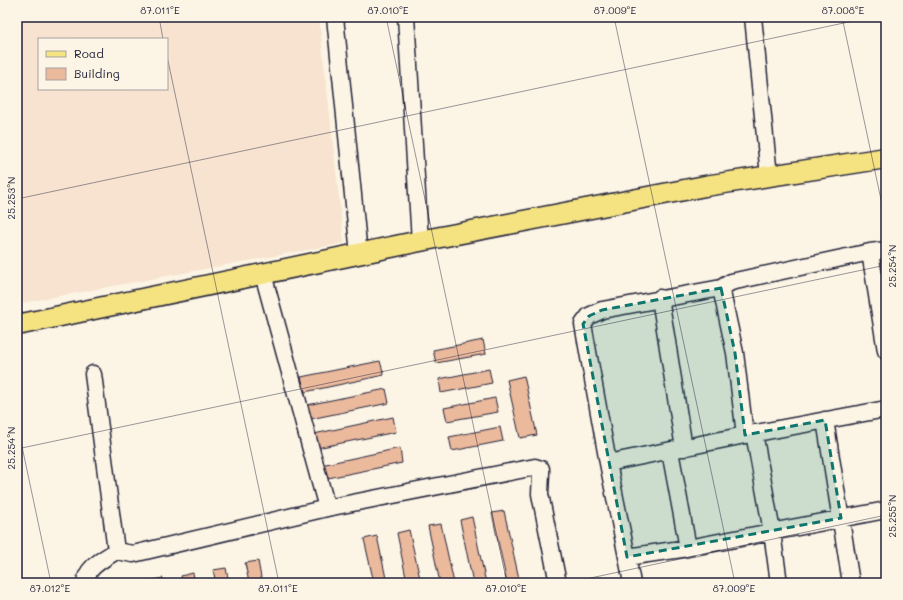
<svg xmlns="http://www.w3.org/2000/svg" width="903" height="600" viewBox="0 0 903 600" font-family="Mali,sans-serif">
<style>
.built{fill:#f7e3cf;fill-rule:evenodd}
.building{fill:#ebb99c;stroke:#22223b}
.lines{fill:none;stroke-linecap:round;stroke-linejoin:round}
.minor-casing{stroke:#22223b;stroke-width:19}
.major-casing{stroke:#22223b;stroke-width:23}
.minor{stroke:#fcf5e5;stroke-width:16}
.major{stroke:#f5e382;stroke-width:20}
.marked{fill:#0f766e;fill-opacity:0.2;stroke:#0f766e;stroke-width:3;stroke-dasharray:8 5;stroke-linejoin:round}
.ticks{fill:none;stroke:#22223b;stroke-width:1;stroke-opacity:0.45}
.neatline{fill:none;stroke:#22223b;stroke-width:1.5}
.ticks-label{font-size:10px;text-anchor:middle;fill:#22223b}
</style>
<rect width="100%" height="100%" fill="#fcf5e5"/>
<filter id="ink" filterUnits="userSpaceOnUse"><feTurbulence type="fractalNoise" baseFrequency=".025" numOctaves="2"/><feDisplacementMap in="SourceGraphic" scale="8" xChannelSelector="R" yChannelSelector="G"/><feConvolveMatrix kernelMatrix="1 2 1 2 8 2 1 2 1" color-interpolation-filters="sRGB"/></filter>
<g filter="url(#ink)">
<path class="built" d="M17,17H319L344,243L17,304ZM39,39H167V89H39Z"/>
<path class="building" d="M483,340L486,354L436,363L433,350Z
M380,361L384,375L305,392L301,377Z
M489,369L492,383L441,393L439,379Z
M524,376L537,435L520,438L507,380Z
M386,389L389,403L310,419L307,405Z
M495,398L498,412L447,421L444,408Z
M393,417L396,432L317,448L314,434Z
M500,427L503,441L452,451L449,437Z
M400,448L402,463L323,479L321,465Z
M504,511L520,583H507L492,513Z
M472,517L486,583H473L460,520Z
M441,524L454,583H440L428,526Z
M409,530L421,583H407L397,533Z
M377,536L387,583H374L364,539Z
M258,561L262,583H249L245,563Z
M226,568L229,583H216L213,570Z
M193,573L195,583H182L181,576Z
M163,578L164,583H150V581Z"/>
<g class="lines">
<g class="minor-casing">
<path id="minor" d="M335,17L359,254
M406,17L420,241
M753,17L769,176
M886,250L870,252L886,351
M870,252L731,282L721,288L602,310L589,316L583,324L608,463L627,557L688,548L886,510
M263,274L327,508
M721,288L735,353L745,435
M660,298L684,448
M93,374L116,551L133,554L327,508L535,467L541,469V473L540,494L558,583
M825,420L851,583
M754,433L772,532L779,583
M670,451L688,548
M608,463L745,435L886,409
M627,557L632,583
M85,583C86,567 104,559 116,551"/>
</g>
<g class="major-casing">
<path id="major" d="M17,325L420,241L705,186L886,158"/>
</g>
<use href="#minor" class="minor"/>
<use href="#major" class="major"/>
</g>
</g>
<path class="marked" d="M721,288L735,353L745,435L825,420L841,518L627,557L583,324L589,316L602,310Z"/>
<path class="ticks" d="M159,17L163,39M386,17L507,583M614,17L735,583M842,17L886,223M167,56L279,583M17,199L872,17M17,423L51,583M17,449L886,265M567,583L886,515"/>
<rect width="903" height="600" fill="none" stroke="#fcf5e5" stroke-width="44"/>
<rect x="38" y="38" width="130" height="52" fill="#fcf5e5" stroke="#a5a1a1"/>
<rect x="46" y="51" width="20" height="6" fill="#f5e382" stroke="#a5a1a1"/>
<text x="74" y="58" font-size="12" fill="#22223b">Road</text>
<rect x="46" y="68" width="20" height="12" fill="#ebb99c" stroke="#a5a1a1"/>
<text x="74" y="78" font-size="12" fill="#22223b">Building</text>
<rect x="22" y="22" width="859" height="556" class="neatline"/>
<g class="ticks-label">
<text x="160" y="14">87.011°E</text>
<text x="388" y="14">87.010°E</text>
<text x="615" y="14">87.009°E</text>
<text x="843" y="14">87.008°E</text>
<text transform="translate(11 198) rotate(-90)" y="4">25.253°N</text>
<text transform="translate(892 266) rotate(-90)" y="4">25.254°N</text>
<text transform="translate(11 448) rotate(-90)" y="4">25.254°N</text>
<text transform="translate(892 516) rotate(-90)" y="4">25.255°N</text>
<text x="50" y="592">87.012°E</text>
<text x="278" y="592">87.011°E</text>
<text x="506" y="592">87.010°E</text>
<text x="734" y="592">87.009°E</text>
</g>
</svg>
